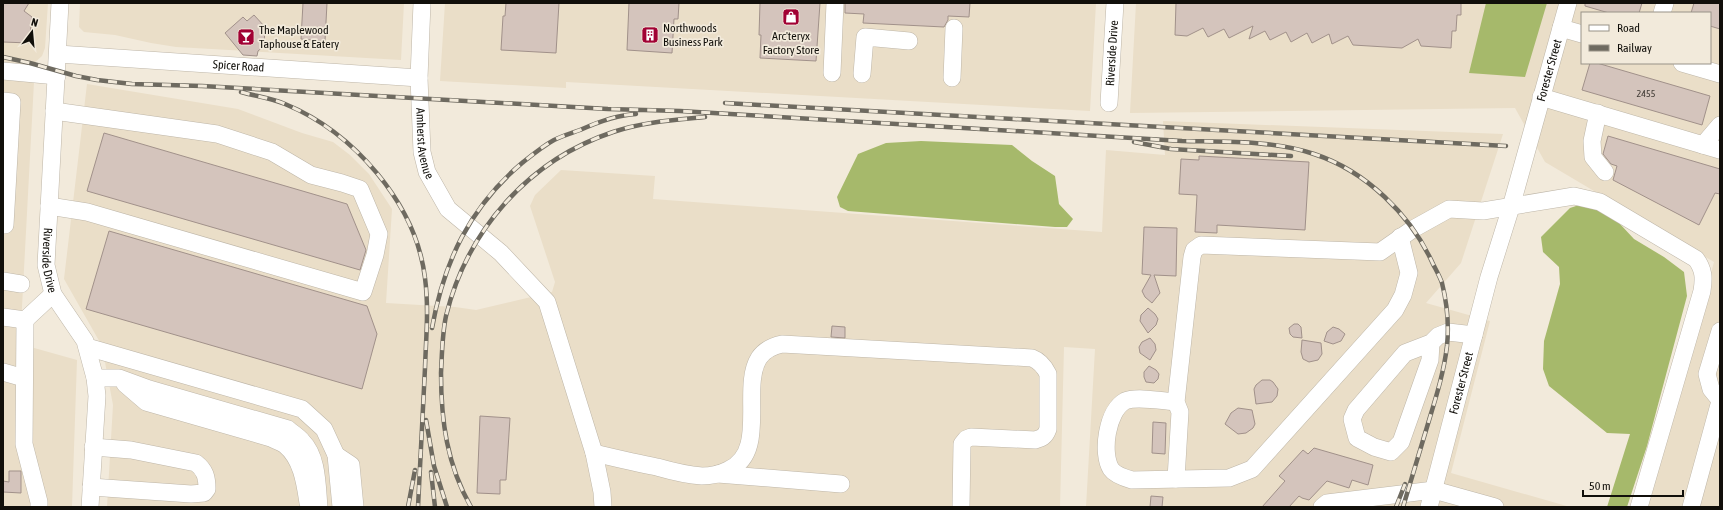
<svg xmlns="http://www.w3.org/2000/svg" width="1723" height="510" viewBox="0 0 1723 510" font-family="'Asap Condensed',sans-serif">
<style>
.built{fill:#eadec8;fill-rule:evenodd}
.forest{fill:#a6b96b}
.building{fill:#d4c4bc;stroke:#a1918a}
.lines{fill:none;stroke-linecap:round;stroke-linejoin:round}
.minor-casing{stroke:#beb6a8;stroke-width:18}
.minor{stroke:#fff;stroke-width:17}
.rail-casing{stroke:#6e6a60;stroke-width:4.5}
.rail{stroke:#f2eadb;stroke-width:3;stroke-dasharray:9;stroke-linecap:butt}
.labels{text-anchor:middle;stroke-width:3.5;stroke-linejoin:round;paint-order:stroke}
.number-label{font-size:10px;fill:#423c36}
.poi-label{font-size:12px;fill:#110f0a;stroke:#f2eadb;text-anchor:start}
.street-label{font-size:12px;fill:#110f0a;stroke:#f2eadb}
</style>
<rect width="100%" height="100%" fill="#f2eadb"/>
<path class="built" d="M3,3H48L45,48L42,56L32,65L3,64Z
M80,3H404L401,60L176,47L151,43L115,35L84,32L79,27Z
M445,3H1096L1090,111L566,82V88L440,81Z
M1136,3H1720V507H1646L1714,262L1545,162L1515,108L1130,113ZM1582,13H1710V63H1582Z
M3,80L34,82L20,344L77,360L72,507H3Z
M87,84L238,109L302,133L333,142L350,155L369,174L392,209L386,303L455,307L476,310L552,292L555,282L530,206L535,195L561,170L655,176L653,199L1102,232L1106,150L1165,155L1163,121L1503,134L1461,263L1426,303L1490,321L1451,473L1570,507H1086L1095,349L1064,347L1060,507H107L113,405L102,346L64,279Z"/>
<path class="forest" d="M1486,3H1547L1525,77L1469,73Z
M921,141L1012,145L1032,161L1055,176L1059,204L1073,219L1067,227H1055L848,211L840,207L837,197L858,154L886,143Z
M1588,202L1606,209L1634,239L1664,257L1684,272L1687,296L1647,446L1627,507H1607L1630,434L1607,433L1549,386L1543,369L1544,341L1560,284L1559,267L1543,252L1541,237L1570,208Z"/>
<path class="building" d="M3,3H29L24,11L32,17L29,43L3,42Z
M303,3H327L325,41L301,39Z
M506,3H559L556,53L501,50L503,16H505Z
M629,3H679L678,19H674L672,53L627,50Z
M760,3H820L816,61L760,58L761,35H759Z
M845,3H970L969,17L948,16V20L944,27L863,23L864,14L845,13Z
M1176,3H1461V15H1457L1456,31H1452L1451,48L1421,46L1418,39L1402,48L1353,45L1348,36L1332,44L1329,34L1312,43L1307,33L1291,42L1286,32L1270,40L1265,31L1249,39L1253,26L1229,38L1224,29L1208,37L1203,28L1187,36L1175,35Z
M1585,3H1642L1639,13H1609L1585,6Z
M1694,3H1720V29L1710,26V13H1691Z
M254,15L265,27L264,46L258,51L257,56L243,55L225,33L243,17L247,21Z
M1590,63H1597L1710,96L1702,125L1582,90Z
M104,133L347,204L366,250L360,270L87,191Z
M1608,136L1720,169V194L1715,193L1699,225L1613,180L1617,166L1611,164L1603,154Z
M1199,156L1309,162L1305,230L1217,225V233L1195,232L1197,195L1179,194L1181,159L1199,160Z
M1144,227L1177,228L1176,276L1154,275L1160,293L1152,303L1145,297L1142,291L1151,275L1142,274Z
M109,231L367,306L377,334L362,389L86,309Z
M1148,308L1155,314L1158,319L1156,325L1148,333L1140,321L1141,315Z
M1294,324H1298L1301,327L1302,338L1293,337L1290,334L1289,328Z
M832,326L845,327V338L831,337Z
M1333,327L1339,329L1345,334L1341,341L1333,344L1324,341L1327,332Z
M1150,338L1155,344L1156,350L1150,360L1140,353L1139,347L1142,342Z
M1302,340L1321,343L1322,354L1318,360L1309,362L1303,359L1301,352Z
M1149,366L1156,370L1159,374L1158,379L1154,383L1146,382L1144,377V372Z
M1262,380H1270L1273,382L1278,389L1277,396L1272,402L1256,404L1254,389L1256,385Z
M1238,408L1252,410L1255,424L1253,428L1246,433L1238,434L1225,424L1231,413Z
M480,416L510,418L506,480H500V494L477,493Z
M1153,422L1166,423L1165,454L1152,453Z
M1314,448L1373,465L1368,485L1352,480L1349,488L1327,481L1309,500L1302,498L1299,496L1289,507H1262L1285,481L1279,476L1303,450L1308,454Z
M9,471H21V493L3,492V481L9,482Z
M1151,496L1163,497L1162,507H1150Z"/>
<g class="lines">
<g class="minor-casing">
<g id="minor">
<path id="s1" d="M60,3L46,265L53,294L85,341L95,378L97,396L90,507"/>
<path id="s2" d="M422,3L419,78L422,152L427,172L448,209L501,253L547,302L594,453L602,492L603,507"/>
<path d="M1662,13L1665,3"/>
<path d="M1561,28L1582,34"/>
<path id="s3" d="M58,54L419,78"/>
<path d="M1682,63L1720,74"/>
<path d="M3,71L57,76"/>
<path d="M832,73L835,3"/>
<path d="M862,74L865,37L909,41"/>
<path d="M952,78L954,28"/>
<path d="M1541,97L1703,145L1720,125"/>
<path d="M3,101L12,102L5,225H3"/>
<path id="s4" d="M1109,103L1115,3"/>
<path d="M1598,113L1592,141L1593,157L1605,172"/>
<path d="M1703,145L1720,150"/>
<path d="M49,206L87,212L363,292L375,255L379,234L360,189L342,183L311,175L272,152L217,134L54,111"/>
<path d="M3,281L21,284"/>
<path d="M3,317L25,320L53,294"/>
<path d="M25,320L24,444L39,502V507"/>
<path d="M1720,331L1707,374L1711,389L1720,400"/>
<path d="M1431,343L1430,360L1401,442L1391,452L1374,447L1357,438L1352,419L1356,410L1405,353L1431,343L1438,336L1448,332L1474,335"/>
<path d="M87,347L302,409L324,429L336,455L341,507"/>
<path d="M3,372L24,378"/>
<path d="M95,378H119L149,389L288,429C292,433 298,436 302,441C318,457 317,486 319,507"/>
<path d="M125,384L146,402L271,438C276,441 281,442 285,445C302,459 305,483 308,503"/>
<path d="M1176,402C1163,401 1136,396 1125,401C1107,411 1101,453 1111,469C1115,475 1125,478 1132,480L1229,478L1252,469L1395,310L1403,295L1409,273L1400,237"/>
<path d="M594,453C615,458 636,463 657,467C671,471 687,475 702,476C711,476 720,474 728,470C769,452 740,388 759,358C765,349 773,346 782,344L1032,358C1040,361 1044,366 1048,374V429C1045,437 1042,438 1035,440L971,437L966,439L962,444L961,507"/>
<path d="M336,455L351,465L355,507"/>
<path d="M718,474L841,484"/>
<path d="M1176,479L1180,412L1176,402L1192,257L1194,250L1201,245L1380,252L1413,229L1449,209L1483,211L1574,196L1600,202L1696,259C1704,270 1704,278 1702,291L1639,507"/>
<path d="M91,487L191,494L204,493L207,489C207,477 205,470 196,463L131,450L93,447"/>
<path d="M1322,507L1327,503L1434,490L1495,507"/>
<path id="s5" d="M1429,507L1489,277L1511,207L1568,3"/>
<path d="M1691,507L1720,401"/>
</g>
</g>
<use href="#minor" class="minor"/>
<g class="rail-casing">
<path id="rail" d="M3,57L30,63L76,76L97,80L132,84L202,86L608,109L680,111L1182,141C1226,142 1272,140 1314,154C1366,171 1411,215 1433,264C1436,270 1440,277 1442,283C1447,303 1449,326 1447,346C1444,371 1437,394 1430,417C1421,447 1412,477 1403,507
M241,92C255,96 271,98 285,104C353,132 416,203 425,278C429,309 426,337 425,368C423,414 420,461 418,507
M725,103L1506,146
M1134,142L1171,149L1291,156
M432,328C444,261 470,207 522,163C532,155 543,146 554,140C562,136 572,133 580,130C598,122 616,115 636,114
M426,420L434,466L447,507
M431,472L435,507
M408,507L415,470
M471,507C447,465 441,421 441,373C442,355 442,335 446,316C467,230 529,160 613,132C642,122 674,120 705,117
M1396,507L1405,484"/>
</g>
<use href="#rail" class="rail"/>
</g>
<defs>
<g id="shop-square" transform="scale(0.9)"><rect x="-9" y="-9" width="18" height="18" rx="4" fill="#a10134" stroke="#f2eadb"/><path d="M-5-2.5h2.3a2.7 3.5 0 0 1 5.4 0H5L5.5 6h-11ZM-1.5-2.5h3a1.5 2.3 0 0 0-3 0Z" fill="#fff"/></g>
<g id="building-square" transform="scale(0.9)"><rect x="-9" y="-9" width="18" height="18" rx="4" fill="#a10134" stroke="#f2eadb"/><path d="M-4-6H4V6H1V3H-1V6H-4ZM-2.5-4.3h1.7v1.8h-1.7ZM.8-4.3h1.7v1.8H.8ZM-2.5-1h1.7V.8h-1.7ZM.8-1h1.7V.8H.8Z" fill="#fff"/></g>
<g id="bar-square" transform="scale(0.9)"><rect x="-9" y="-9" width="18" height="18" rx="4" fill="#a10134" stroke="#f2eadb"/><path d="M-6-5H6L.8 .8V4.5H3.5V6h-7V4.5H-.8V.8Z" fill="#fff"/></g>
</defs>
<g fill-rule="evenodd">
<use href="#shop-square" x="791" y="17"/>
<use href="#building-square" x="650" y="35"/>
<use href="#bar-square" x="246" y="37"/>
</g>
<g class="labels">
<g class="number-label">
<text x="1646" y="97">2455</text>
</g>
<g class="poi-label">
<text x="663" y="32">Northwoods<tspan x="663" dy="14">Business Park</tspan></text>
<text x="259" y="34">The Maplewood<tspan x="259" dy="14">Taphouse &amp; Eatery</tspan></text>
<text x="791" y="40" text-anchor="middle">Arc'teryx<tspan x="791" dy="14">Factory Store</tspan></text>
</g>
<g class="street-label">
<text dy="4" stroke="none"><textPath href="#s4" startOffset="50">Riverside Drive</textPath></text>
<text dy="4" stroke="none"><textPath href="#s3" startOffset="181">Spicer Road</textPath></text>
<text dy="4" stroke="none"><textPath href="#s5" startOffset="453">Forester Street</textPath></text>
<text dy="4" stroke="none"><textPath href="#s2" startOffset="141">Amherst Avenue</textPath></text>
<text dy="4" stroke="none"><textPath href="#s1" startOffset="258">Riverside Drive</textPath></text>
<text dy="4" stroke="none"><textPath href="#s5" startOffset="128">Forester Street</textPath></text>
</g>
</g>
<rect width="1723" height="510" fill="none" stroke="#110f0a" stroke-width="8"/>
<rect x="1581" y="12" width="130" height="52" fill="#f2eadb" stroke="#989287"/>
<rect x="1589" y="25" width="20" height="6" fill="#ffffff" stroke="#989287"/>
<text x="1617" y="32" font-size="12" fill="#110f0a">Road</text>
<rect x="1589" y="45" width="20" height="6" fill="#6e6a60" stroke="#989287"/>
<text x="1617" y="52" font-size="12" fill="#110f0a">Railway</text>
<g transform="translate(32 32) rotate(16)" stroke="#f2eadb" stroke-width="3" paint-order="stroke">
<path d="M0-3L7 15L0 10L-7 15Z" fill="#110f0a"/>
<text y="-6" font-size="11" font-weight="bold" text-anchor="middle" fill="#110f0a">N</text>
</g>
<path d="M1583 490v6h100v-6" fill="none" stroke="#110f0a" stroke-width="2"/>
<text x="1589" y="490" font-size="12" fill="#110f0a" stroke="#f2eadb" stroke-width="3" paint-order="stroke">50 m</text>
</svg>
